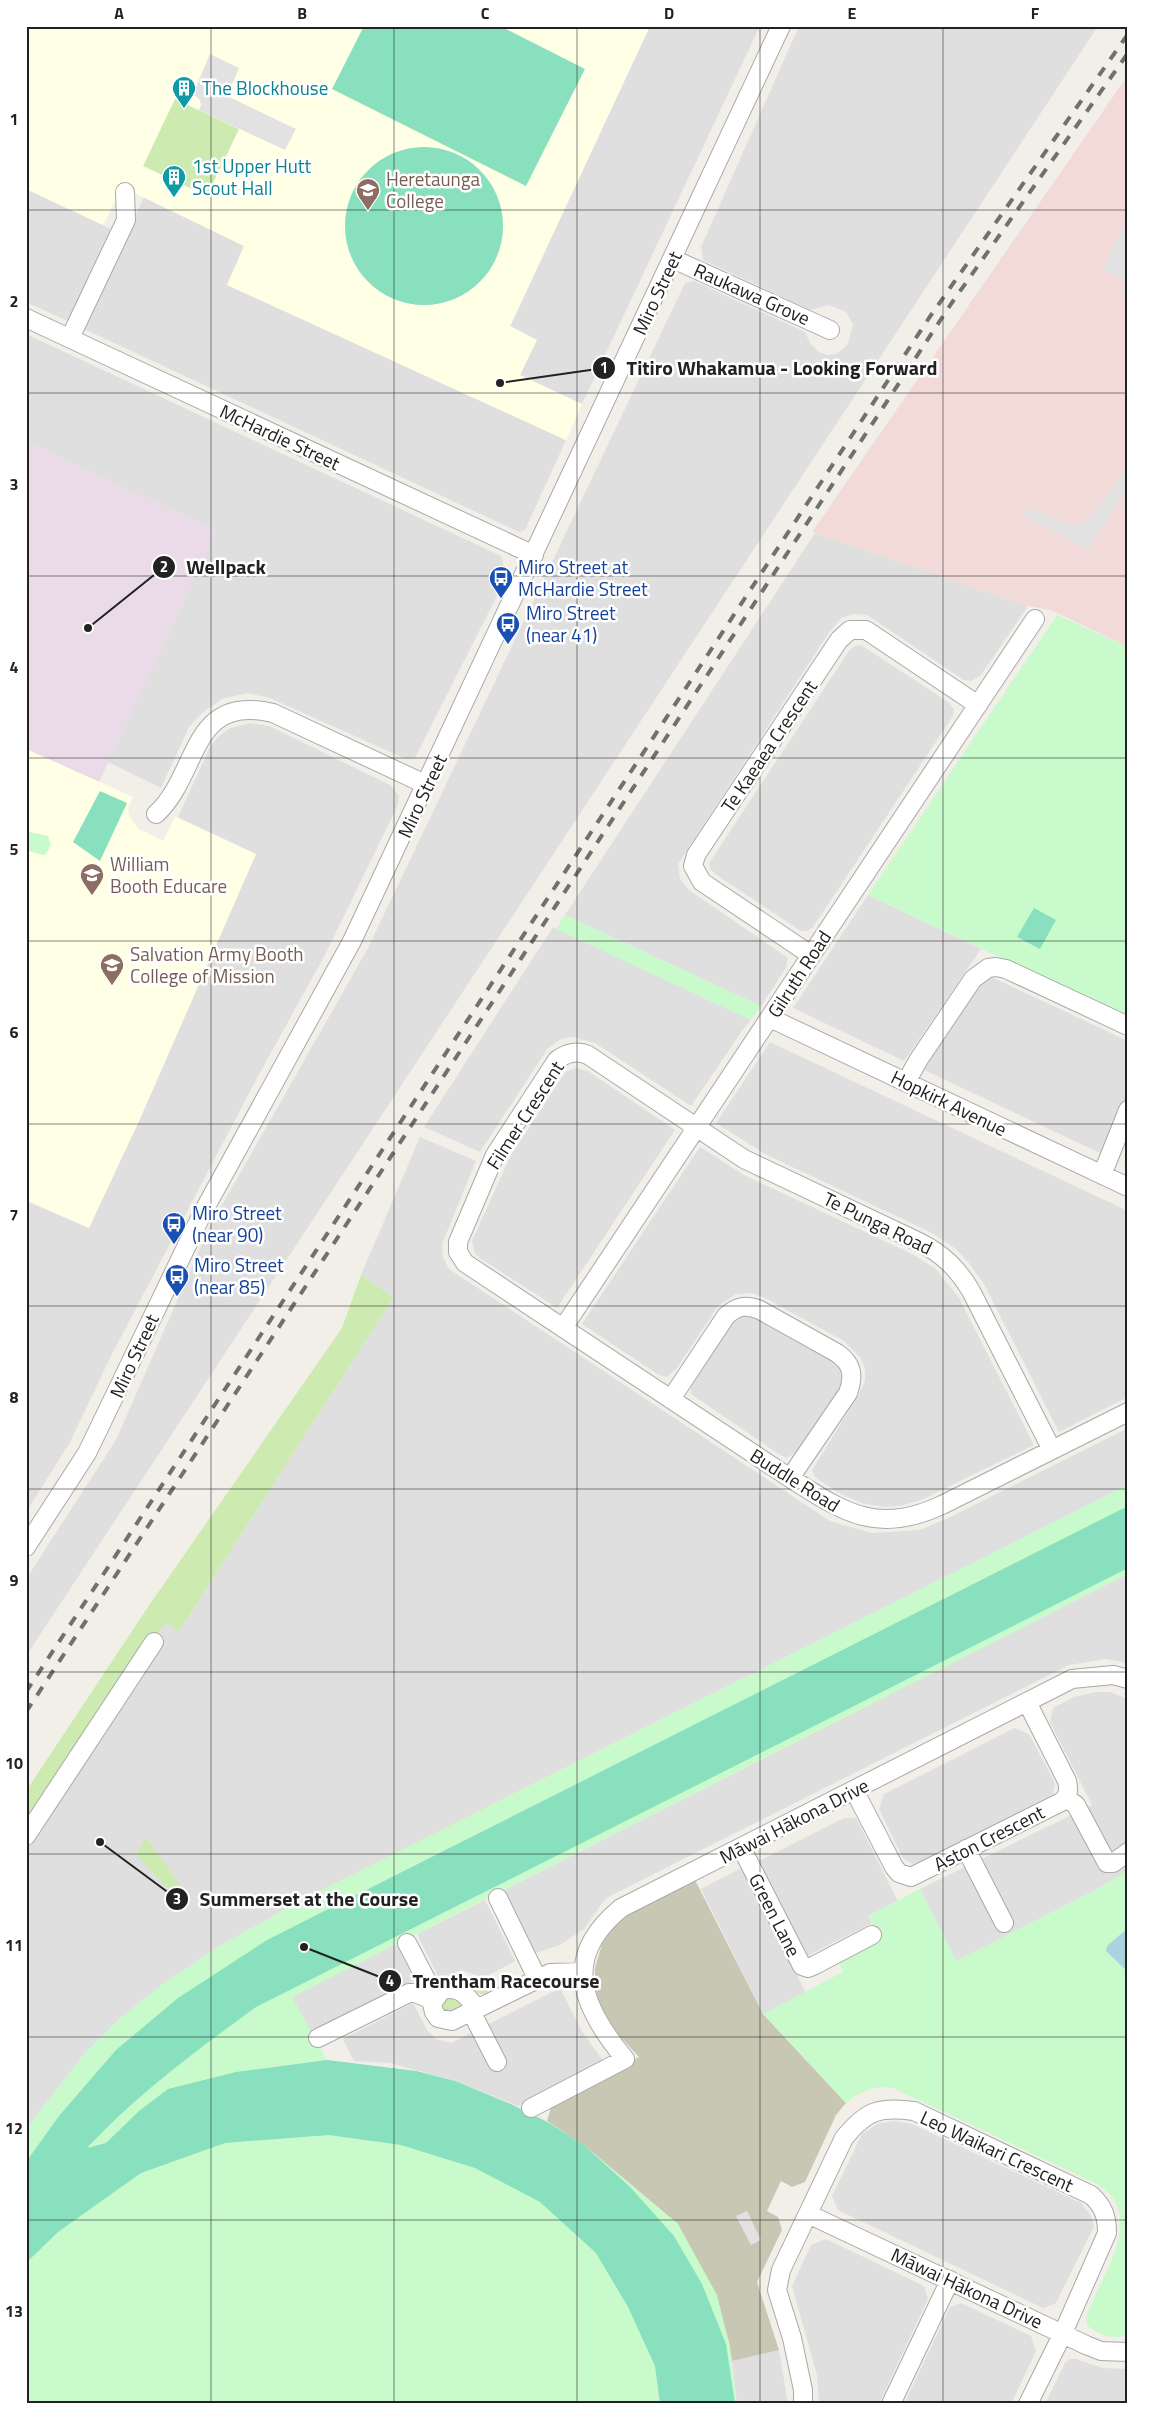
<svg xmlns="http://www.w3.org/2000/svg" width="1154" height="2430" viewBox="0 0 1154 2430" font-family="'Titillium Web',sans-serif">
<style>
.residential{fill:#e0dfdf}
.commercial{fill:#f2dad9}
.industrial{fill:#ebdbe8}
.education{fill:#ffffe5}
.construction{fill:#c7c7b4}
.grass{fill:#cdebb0}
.park{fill:#c8facc}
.pitch{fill:#88e0be}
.parking{fill:#e2e2e2}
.water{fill:#aad3df}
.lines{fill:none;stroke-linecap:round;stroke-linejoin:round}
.minor-casing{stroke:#a9a9a9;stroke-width:20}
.minor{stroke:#fff;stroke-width:18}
.rail{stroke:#707070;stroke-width:4;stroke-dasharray:10 10;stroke-linecap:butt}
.grid{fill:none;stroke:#222;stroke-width:1;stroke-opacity:0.55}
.labels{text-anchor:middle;stroke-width:5;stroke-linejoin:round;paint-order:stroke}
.culture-label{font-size:19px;fill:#0d838f;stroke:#fff;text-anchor:start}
.education-label{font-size:19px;fill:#785e54;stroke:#fff;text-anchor:start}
.street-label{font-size:19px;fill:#222;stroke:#fff}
.transit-label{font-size:19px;fill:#164399;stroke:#fff;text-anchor:start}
.leader{fill:none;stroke:#222;stroke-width:2}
.callout-dot{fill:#222;stroke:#fff;stroke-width:2}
.mark-label{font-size:15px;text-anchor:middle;font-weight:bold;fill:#fff}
.callout-label{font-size:20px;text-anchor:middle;font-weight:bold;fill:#222;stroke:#fff;stroke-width:5;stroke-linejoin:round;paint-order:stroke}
.neatline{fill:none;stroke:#222;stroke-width:2}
.grid-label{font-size:16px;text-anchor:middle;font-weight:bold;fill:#222}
</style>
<rect width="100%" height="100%" fill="#f2efe9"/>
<path class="residential" d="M650,26H760L582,404L520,375L510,327Z
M799,26H986L992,29L994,26H1098L26,1656V1579L116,1440L209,1228L368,948L685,283L694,281L805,332L810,343L819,352L827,355L837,354L848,344L853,324L846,312L829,305L810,310L703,260L701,247Z
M26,189L115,231L72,323L26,302Z
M144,197L244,246L227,285L566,440L525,530L519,532L82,328Z
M26,334L501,556L507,576L415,758L406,759L270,698L247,693L222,699L202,713L189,727L161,788L108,762L216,531L26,442Z
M815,533L1028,606L981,675L971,681L964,680L867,615L854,614L841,618L830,631L678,864L680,879L689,890L788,958L786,968L761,1006L565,915Z
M861,645L948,702L954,709L953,716L813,927L807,931H801L718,876L710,869L709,863L849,651L855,646Z
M251,723L269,726L390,785L399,796L397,807L326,953L257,1078L111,1356L69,1444L26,1512V1201L89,1228L195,985L256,854L178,817L211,745L219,736L230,728Z
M868,895L981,949L904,1061L793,1008Z
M553,927L751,1020L744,1028L691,1106L595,1043L573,1037L561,1039L548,1048L480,1152L424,1127Z
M987,975L1128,1041V1094L1108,1143L1102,1154L922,1069L977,983Z
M770,1042L1128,1211V1397L1059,1432L984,1284L969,1263L956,1249L932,1233L765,1154L716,1123Z
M576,1068L588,1071L675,1130L557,1308L480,1258L475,1253L472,1241L510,1157L564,1074L567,1071Z
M420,1137L476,1161L442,1244L443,1257L449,1269L830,1521L872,1533L920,1530L948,1518L1128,1428V1485L302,1900L213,1950L162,1985L121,2017L85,2053L26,2129V1830L165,1622L179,1631L394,1297L361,1275Z
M700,1147L744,1175L914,1255L936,1269L959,1298L1034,1445L921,1500L900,1506L884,1507L862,1503L841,1494L825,1484L815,1477L812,1470L858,1396L865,1381V1368L860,1357L844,1341L765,1298L752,1293L736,1294L718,1306L677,1368L667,1377L659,1375L582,1324Z
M752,1315L833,1359L840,1365L844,1376L843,1388L797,1456L794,1453L787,1458L777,1453L691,1394V1386L688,1385L730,1322L741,1316Z
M1128,1574V1663L1105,1659L1069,1665L620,1891L605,1899L584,1929L560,1945L535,1953L504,1890Z
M1096,1692H1110L1128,1699V1870L1094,1891L956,1961L920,1889L1092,1805L1050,1722L1053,1708L1074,1697Z
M1015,1728L1029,1734L1055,1783L1053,1794L922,1861L912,1864L903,1858L879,1809L884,1794Z
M844,1818H856L898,1901L868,1916L872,1923L807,1956L759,1861Z
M743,1867L806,1993L763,2014L701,1889Z
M485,1900L515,1961L489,1975L481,1977L461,1970L440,1980L417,1934Z
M396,1944L415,1980L310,2033L292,1997Z
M560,1988L583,2033L604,2062L518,2106L455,2081L390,2063L354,2061L343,2039L413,2003L427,2030L436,2039L451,2043Z
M896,2121L912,2124L1081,2203L1091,2216L1094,2227L1056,2303L1043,2308L838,2210L832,2196L862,2134L879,2123Z
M826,2239L924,2286L928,2299L879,2404H819L817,2375L792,2286L811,2245Z
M961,2303L1031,2336L1036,2351L1011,2404H904L950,2307Z
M779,2350L788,2404H737L732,2361Z
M1070,2359H1076L1102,2368L1128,2369V2404H1045L1065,2363Z"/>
<path class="commercial" d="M1128,75V647L1051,610L1028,606L812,532Z"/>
<path class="industrial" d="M26,442L216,531L99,782L26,749Z"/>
<path class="education" d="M26,26H650L510,326L537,340L520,375L582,404L566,440L227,285L244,246L122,187L103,225L26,189Z
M26,749L133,797L128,807L129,815L133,822L139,829L163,841L175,817L256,854L140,1119L89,1228L26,1200Z"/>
<path class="construction" d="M694,1878L763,2014L846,2103L836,2115L805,2182L792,2187L781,2181L767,2211L778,2217L782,2230L757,2282L779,2350L732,2361L729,2342L678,2224L586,2147L547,2121L552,2104L639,2057L614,2030L602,2012L595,1989V1968L605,1934L634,1910Z"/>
<path class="grass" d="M175,99L239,129L207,196L143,166Z
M361,1275L394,1297L179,1631L165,1623L26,1830V1791L150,1604L342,1328Z
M146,1837L190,1899L184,1905L136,1855Z
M462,1976L486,1984L489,1994H479L463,1983L445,1984Z
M451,1995L462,2004V2007L445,2015L439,2004Z"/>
<path class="park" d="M1057,615L1128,647V1018L868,895Z
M30,832L48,836L51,845L46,854L42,855L26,850V833Z
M565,915L761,1006L751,1020L556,929Z
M1128,1485V1574L292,1997L327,2060L416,2071L455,2081L547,2121L586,2147L678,2224L717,2295L729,2343L737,2404H26V2129L85,2053L121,2017L162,1985L213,1950L302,1900Z
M1128,1870V2335C1114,2340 1097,2335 1087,2325L1086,2318C1097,2283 1137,2232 1113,2198C1110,2193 1103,2189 1099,2185L893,2088C874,2085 861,2091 846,2103L763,2014L843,1972L837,1959L880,1938L868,1916L920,1889L956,1961L1094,1891Z"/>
<path class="pitch" d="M364,26H500L585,69L526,186L332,89Z
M345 226a79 79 0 1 1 158 0a79 79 0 1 1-158 0Z
M100,791L127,803L100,861L73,842Z
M1034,908L1056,920L1040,949L1017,937Z
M1128,1506V1568L256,2007C197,2050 137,2094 87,2148L106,2143L139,2111L168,2089L236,2072L327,2060L416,2071L455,2081L513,2105L549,2123L585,2146L630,2187L674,2236L702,2284L726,2344L735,2404H660L655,2366L628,2307L596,2253L540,2202L475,2168L401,2145L329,2135L225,2143L141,2173L58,2232L26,2263V2162L59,2116L116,2050L178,1998L267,1940Z"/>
<path class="parking" d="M210,54L239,68L227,96L296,129L285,150L199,110L201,105L200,100L193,94Z
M1125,221L1128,222V295L1121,292L1126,281L1103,270Z
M1126,468L1127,488L1088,550L1020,514L1034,509L1073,526L1087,522Z
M747,2211L761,2240L751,2245L736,2216Z"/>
<path class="water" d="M1128,1928V1972L1106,1951L1107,1946Z"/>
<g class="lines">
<g class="minor-casing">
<path id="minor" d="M673,259L830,330
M26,318L534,555
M70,338L126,220L125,192
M156,814C200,774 189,693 273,713L427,785
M811,955L702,882L693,866L696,855L839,640L850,630H866L978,705
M770,1018L1128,1187
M906,1082L919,1059L973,979L988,968L996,967L1006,969L1128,1026
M1102,1175L1128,1110
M563,1328L1035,619
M671,1399L726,1316C737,1306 746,1304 760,1310L837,1353C853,1364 854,1376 848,1393L790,1478
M1052,1450L971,1291C958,1269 943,1254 919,1242L744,1159L588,1055C577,1050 566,1053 557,1060L495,1155L458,1242V1252L465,1263L790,1478C845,1513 877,1535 942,1505L1128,1412
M26,1547L87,1453L203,1212L352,941L781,26
M854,1790L894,1867L899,1873L911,1877L1061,1802C1069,1796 1069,1790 1067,1781L1027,1702
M1066,1798L1076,1805L1107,1863H1113L1128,1852
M26,1836L154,1642
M741,1847L802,1966L808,1968L815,1965L872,1935
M966,1849L1004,1923
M498,1898L537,1978
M407,1943L429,1985L437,1994
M476,2008C467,1995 457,1984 441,1991L432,2004L434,2012L438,2018L452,2021L550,1973L583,1972
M471,2011L497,2062
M318,2038L409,1993H415L433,2000
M531,2108L625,2059C582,2007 560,1958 621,1908L1072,1679L1113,1675L1128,1679
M808,2214L1086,2345L1101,2351L1128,2352
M803,2404V2390L792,2338L777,2290L781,2270L844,2138C866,2111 879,2106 914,2111L1091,2195C1104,2207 1107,2217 1107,2233L1063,2333L1028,2404
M891,2404L950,2280"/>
</g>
<use href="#minor" class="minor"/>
<path class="rail" d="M26,1692L929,318L1128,34
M26,1712L951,304L1128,53"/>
</g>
<path class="grid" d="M211,26V2404M394,26V2404M577,26V2404M760,26V2404M943,26V2404M26,210H1128M26,393H1128M26,576H1128M26,758H1128M26,941H1128M26,1124H1128M26,1306H1128M26,1489H1128M26,1672H1128M26,1854H1128M26,2037H1128M26,2220H1128"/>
<defs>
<g id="building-pin" transform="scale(1.25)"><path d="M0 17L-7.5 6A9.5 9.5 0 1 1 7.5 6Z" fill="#0f9aa8" stroke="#fff"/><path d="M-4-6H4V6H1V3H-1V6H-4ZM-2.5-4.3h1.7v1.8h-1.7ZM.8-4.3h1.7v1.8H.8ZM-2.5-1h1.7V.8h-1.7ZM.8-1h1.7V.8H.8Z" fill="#fff"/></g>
<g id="school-pin" transform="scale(1.25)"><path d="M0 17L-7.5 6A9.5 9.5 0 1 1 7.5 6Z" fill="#8d6e63" stroke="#fff"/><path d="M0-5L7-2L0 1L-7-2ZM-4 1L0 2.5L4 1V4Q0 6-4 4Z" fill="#fff"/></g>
<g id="bus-pin" transform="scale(1.25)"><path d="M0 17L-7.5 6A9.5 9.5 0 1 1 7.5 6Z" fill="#1a4fb4" stroke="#fff"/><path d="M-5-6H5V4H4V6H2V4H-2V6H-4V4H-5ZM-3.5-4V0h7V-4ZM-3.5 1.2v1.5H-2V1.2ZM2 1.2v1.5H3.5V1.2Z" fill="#fff"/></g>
<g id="university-pin" transform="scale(1.25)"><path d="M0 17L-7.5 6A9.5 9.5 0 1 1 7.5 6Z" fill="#8d6e63" stroke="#fff"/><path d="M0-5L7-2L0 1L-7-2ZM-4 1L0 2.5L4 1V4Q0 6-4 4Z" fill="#fff"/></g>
</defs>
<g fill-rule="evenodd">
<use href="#building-pin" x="184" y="88"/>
<use href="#building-pin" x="174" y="177"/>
<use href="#school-pin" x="368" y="190"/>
<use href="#bus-pin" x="501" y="578"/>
<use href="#bus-pin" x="508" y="624"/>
<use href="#school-pin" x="92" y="875"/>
<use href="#university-pin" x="112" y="965"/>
<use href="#bus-pin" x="174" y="1224"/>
<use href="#bus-pin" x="177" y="1276"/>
</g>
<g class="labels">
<g class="culture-label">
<text x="202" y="95">The Blockhouse</text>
<text x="192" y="173">1st Upper Hutt<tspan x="192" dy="22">Scout Hall</tspan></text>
</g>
<g class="education-label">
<text x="386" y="186">Heretaunga<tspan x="386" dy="22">College</tspan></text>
<text x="110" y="871">William<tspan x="110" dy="22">Booth Educare</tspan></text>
<text x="130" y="961">Salvation Army Booth<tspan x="130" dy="22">College of Mission</tspan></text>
</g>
<g class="street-label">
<text transform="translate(657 293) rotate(-65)" y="7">Miro Street</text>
<text transform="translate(752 294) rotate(24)" y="7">Raukawa Grove</text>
<text transform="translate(280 437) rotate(25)" y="7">McHardie Street</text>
<text transform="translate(769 746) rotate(-56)" y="7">Te Kaeaea Crescent</text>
<text transform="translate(422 796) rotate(-65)" y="7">Miro Street</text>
<text transform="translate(799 974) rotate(-57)" y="7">Gilruth Road</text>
<text transform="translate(949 1103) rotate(26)" y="7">Hopkirk Avenue</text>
<text transform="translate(525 1115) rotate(-57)" y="7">Filmer Crescent</text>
<text transform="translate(878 1223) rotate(26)" y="7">Te Punga Road</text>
<text transform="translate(134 1356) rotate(-65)" y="7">Miro Street</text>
<text transform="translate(795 1480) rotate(32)" y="7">Buddle Road</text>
<text transform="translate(794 1821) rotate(-27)" y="7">Māwai Hākona Drive</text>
<text transform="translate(989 1838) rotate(-27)" y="7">Aston Crescent</text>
<text transform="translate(775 1915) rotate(63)" y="7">Green Lane</text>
<text transform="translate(997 2151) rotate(25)" y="7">Leo Waikari Crescent</text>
<text transform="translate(967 2288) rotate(25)" y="7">Māwai Hākona Drive</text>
</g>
<g class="transit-label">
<text x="518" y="574">Miro Street at<tspan x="518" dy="22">McHardie Street</tspan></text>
<text x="526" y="620">Miro Street<tspan x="526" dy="22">(near 41)</tspan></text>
<text x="192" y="1220">Miro Street<tspan x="192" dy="22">(near 90)</tspan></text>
<text x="194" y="1272">Miro Street<tspan x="194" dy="22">(near 85)</tspan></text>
</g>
</g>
<path class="leader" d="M500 383L604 368M88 628L164 567M100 1842L177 1899M304 1947L390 1981"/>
<g class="callout-dot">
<circle cx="500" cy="383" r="5"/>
<circle cx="88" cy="628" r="5"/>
<circle cx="100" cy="1842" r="5"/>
<circle cx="304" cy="1947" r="5"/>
<circle cx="604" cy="368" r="12"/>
<circle cx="164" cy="567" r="12"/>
<circle cx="177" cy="1899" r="12"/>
<circle cx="390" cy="1981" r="12"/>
</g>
<g class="mark-label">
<text x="604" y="373">1</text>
<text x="164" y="572">2</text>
<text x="177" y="1904">3</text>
<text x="390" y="1986">4</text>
</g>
<g class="callout-label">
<text x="782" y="375">Titiro Whakamua - Looking Forward</text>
<text x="226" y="574">Wellpack</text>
<text x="309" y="1906">Summerset at the Course</text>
<text x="506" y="1988">Trentham Racecourse</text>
</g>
<rect width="1154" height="2430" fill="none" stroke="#ffffff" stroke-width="55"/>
<rect x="28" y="28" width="1098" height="2374" class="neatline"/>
<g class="grid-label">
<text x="119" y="19">A</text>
<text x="302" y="19">B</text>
<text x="485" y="19">C</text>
<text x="669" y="19">D</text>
<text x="852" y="19">E</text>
<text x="1035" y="19">F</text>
<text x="14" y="125">1</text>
<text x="14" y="307">2</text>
<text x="14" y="490">3</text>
<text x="14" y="673">4</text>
<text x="14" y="855">5</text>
<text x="14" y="1038">6</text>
<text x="14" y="1221">7</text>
<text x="14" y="1403">8</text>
<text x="14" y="1586">9</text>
<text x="14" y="1769">10</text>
<text x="14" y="1951">11</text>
<text x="14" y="2134">12</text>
<text x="14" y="2317">13</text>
</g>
</svg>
